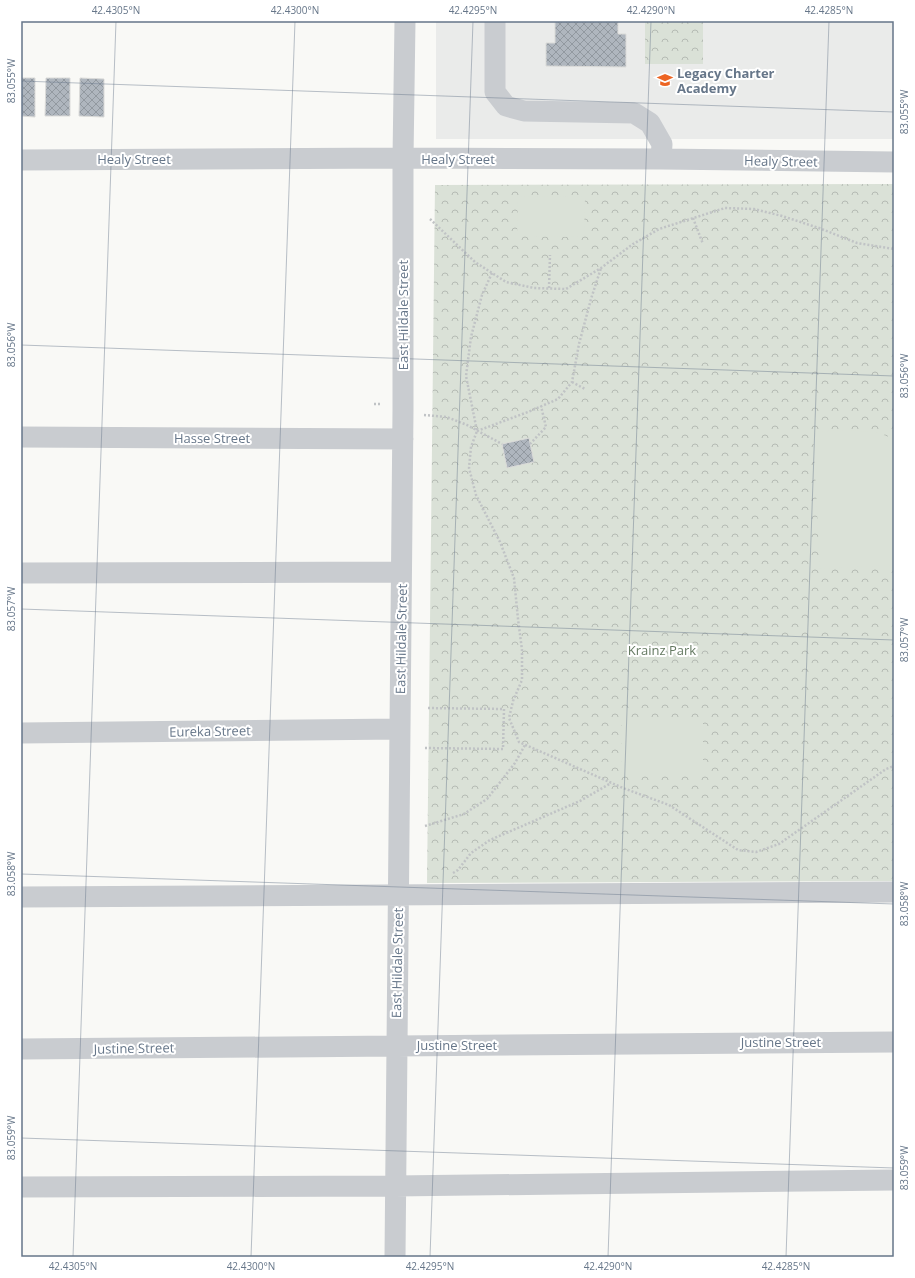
<svg xmlns="http://www.w3.org/2000/svg" width="915" height="1278" viewBox="0 0 915 1278" font-family="'Open Sans',sans-serif">
<style>
.built{fill:#eaebea}
.park{fill:url(#park-crowns)}
.pitch{fill:#dae1d7}
.building{fill:url(#building-cross-hatch);stroke:#dbdbd9}
.lines{fill:none;stroke-linecap:round;stroke-linejoin:round}
.path{stroke:#c0c3c5;stroke-width:2.5;stroke-dasharray:2 2;stroke-linecap:butt}
.minor{stroke:#c9ccd0;stroke-width:21}
.ticks{fill:none;stroke:#667689;stroke-width:1;stroke-opacity:0.45}
.labels{text-anchor:middle;stroke-width:4;stroke-linejoin:round;paint-order:stroke}
.poi-label{font-size:13px;font-weight:bold;fill:#667689;stroke:#fff;text-anchor:start}
.street-label{font-size:13px;fill:#667689;stroke:#fff}
.park-label{font-size:13px;fill:#657a62;stroke:#fff}
.neatline{fill:none;stroke:#667689;stroke-width:1.5}
.ticks-label{font-size:10px;text-anchor:middle;fill:#667689}
</style>
<defs>
<pattern id="park-crowns" width="20" height="18" patternUnits="userSpaceOnUse"><rect width="20" height="18" fill="#dae1d7"/><path d="M2 6a3 3 0 1 1 6 0M12 15a3 3 0 1 1 6 0" fill="none" stroke="#b5bbb4"/></pattern>
<pattern id="building-cross-hatch" width="8" height="8" patternUnits="userSpaceOnUse"><rect width="8" height="8" fill="#afb6be"/><path d="M0 0l8 8M0 8l8-8" fill="none" stroke="#9299a0"/></pattern>
</defs>
<rect width="100%" height="100%" fill="#f9f9f6"/>
<path class="built" d="M436,21H894V139H436Z"/>
<path class="park" d="M645,21H703V64H645Z
M894,184V881L427,883L435,185Z"/>
<path class="pitch" d="M518,196L585,197L584,237L517,236Z
M843,430L876,432L894,439V565L820,569L813,432Z
M622,722H703V774H621Z"/>
<path class="building" d="M555,21H618V34H626V67L546,66V43H555Z
M21,78H35V117L21,116Z
M46,78H70V116H45Z
M80,78L104,79V117L79,116Z
M529,438L534,462L507,468L502,444Z"/>
<g class="lines">
<path class="path" d="M693,218L703,244
M430,219L475,262L506,282L534,288L566,289L601,268L633,244L659,229L725,208L754,209L782,216L819,228L857,243L894,249
M492,273L482,295L471,337L466,376L477,431L471,447L469,468L476,495L500,542L514,578L518,619L522,650V680L513,701L509,718L519,742L623,788L669,805L738,850L756,852L779,844L886,769L894,766
M549,288L550,255
M572,382L585,389
M374,404H381
M424,415L447,417L467,425L502,444
M477,431L528,412L558,399L572,382L579,344L591,299L601,268
M530,444L546,427L541,406
M425,748L503,749L504,709L426,708
M425,826L464,814L487,799L515,763L525,745
M453,873L458,870L471,853L490,840L580,801L611,783"/>
<path class="minor" d="M495,21V92L506,106L524,111L634,113L650,123L662,144L661,159
M21,160L403,158L661,159L894,162
M21,437L403,439
M21,573L401,572
M21,733L400,729
M21,897L894,892
M21,1049L894,1042
M21,1187L395,1186L894,1180
M395,1257L403,410V158L405,21"/>
</g>
<path class="ticks" d="M21,81L894,112M21,345L894,376M21,609L894,640M21,874L894,904M21,1138L894,1168M73,1257L116,21M251,1257L295,21M430,1257L473,21M608,1257L651,21M786,1257L829,21"/>
<defs>
<g id="school-bare" transform="scale(1.2)"><path d="M0-5L7-2L0 1L-7-2ZM-4 1L0 2.5L4 1V4Q0 6-4 4Z" fill="#ed6422" stroke="#fff" stroke-width="2.5" paint-order="stroke"/></g>
</defs>
<g fill-rule="evenodd">
<use href="#school-bare" x="665" y="80"/>
</g>
<g class="labels">
<g class="poi-label">
<text x="677" y="78">Legacy Charter<tspan x="677" dy="15">Academy</tspan></text>
</g>
<g class="street-label">
<text x="134" y="164">Healy Street</text>
<text x="458" y="164">Healy Street</text>
<text transform="translate(781 161) rotate(1)" y="5">Healy Street</text>
<text transform="translate(403 315) rotate(-90)" y="5">East Hildale Street</text>
<text x="212" y="443">Hasse Street</text>
<text transform="translate(401 639) rotate(-89)" y="5">East Hildale Street</text>
<text transform="translate(210 731) rotate(-1)" y="5">Eureka Street</text>
<text transform="translate(397 963) rotate(-89)" y="5">East Hildale Street</text>
<text x="781" y="1047">Justine Street</text>
<text x="457" y="1050">Justine Street</text>
<text transform="translate(134 1048) rotate(-1)" y="5">Justine Street</text>
</g>
<g class="park-label">
<text x="662" y="655">Krainz Park</text>
</g>
</g>
<rect width="915" height="1278" fill="none" stroke="#ffffff" stroke-width="44"/>
<rect x="22" y="22" width="871" height="1234" class="neatline"/>
<g class="ticks-label">
<text x="116" y="14">42.4305°N</text>
<text x="295" y="14">42.4300°N</text>
<text x="473" y="14">42.4295°N</text>
<text x="651" y="14">42.4290°N</text>
<text x="829" y="14">42.4285°N</text>
<text transform="translate(11 81) rotate(-90)" y="4">83.055°W</text>
<text transform="translate(904 112) rotate(-90)" y="4">83.055°W</text>
<text transform="translate(11 345) rotate(-90)" y="4">83.056°W</text>
<text transform="translate(904 376) rotate(-90)" y="4">83.056°W</text>
<text transform="translate(11 609) rotate(-90)" y="4">83.057°W</text>
<text transform="translate(904 640) rotate(-90)" y="4">83.057°W</text>
<text transform="translate(11 874) rotate(-90)" y="4">83.058°W</text>
<text transform="translate(904 904) rotate(-90)" y="4">83.058°W</text>
<text transform="translate(11 1138) rotate(-90)" y="4">83.059°W</text>
<text transform="translate(904 1168) rotate(-90)" y="4">83.059°W</text>
<text x="73" y="1270">42.4305°N</text>
<text x="251" y="1270">42.4300°N</text>
<text x="430" y="1270">42.4295°N</text>
<text x="608" y="1270">42.4290°N</text>
<text x="786" y="1270">42.4285°N</text>
</g>
</svg>
